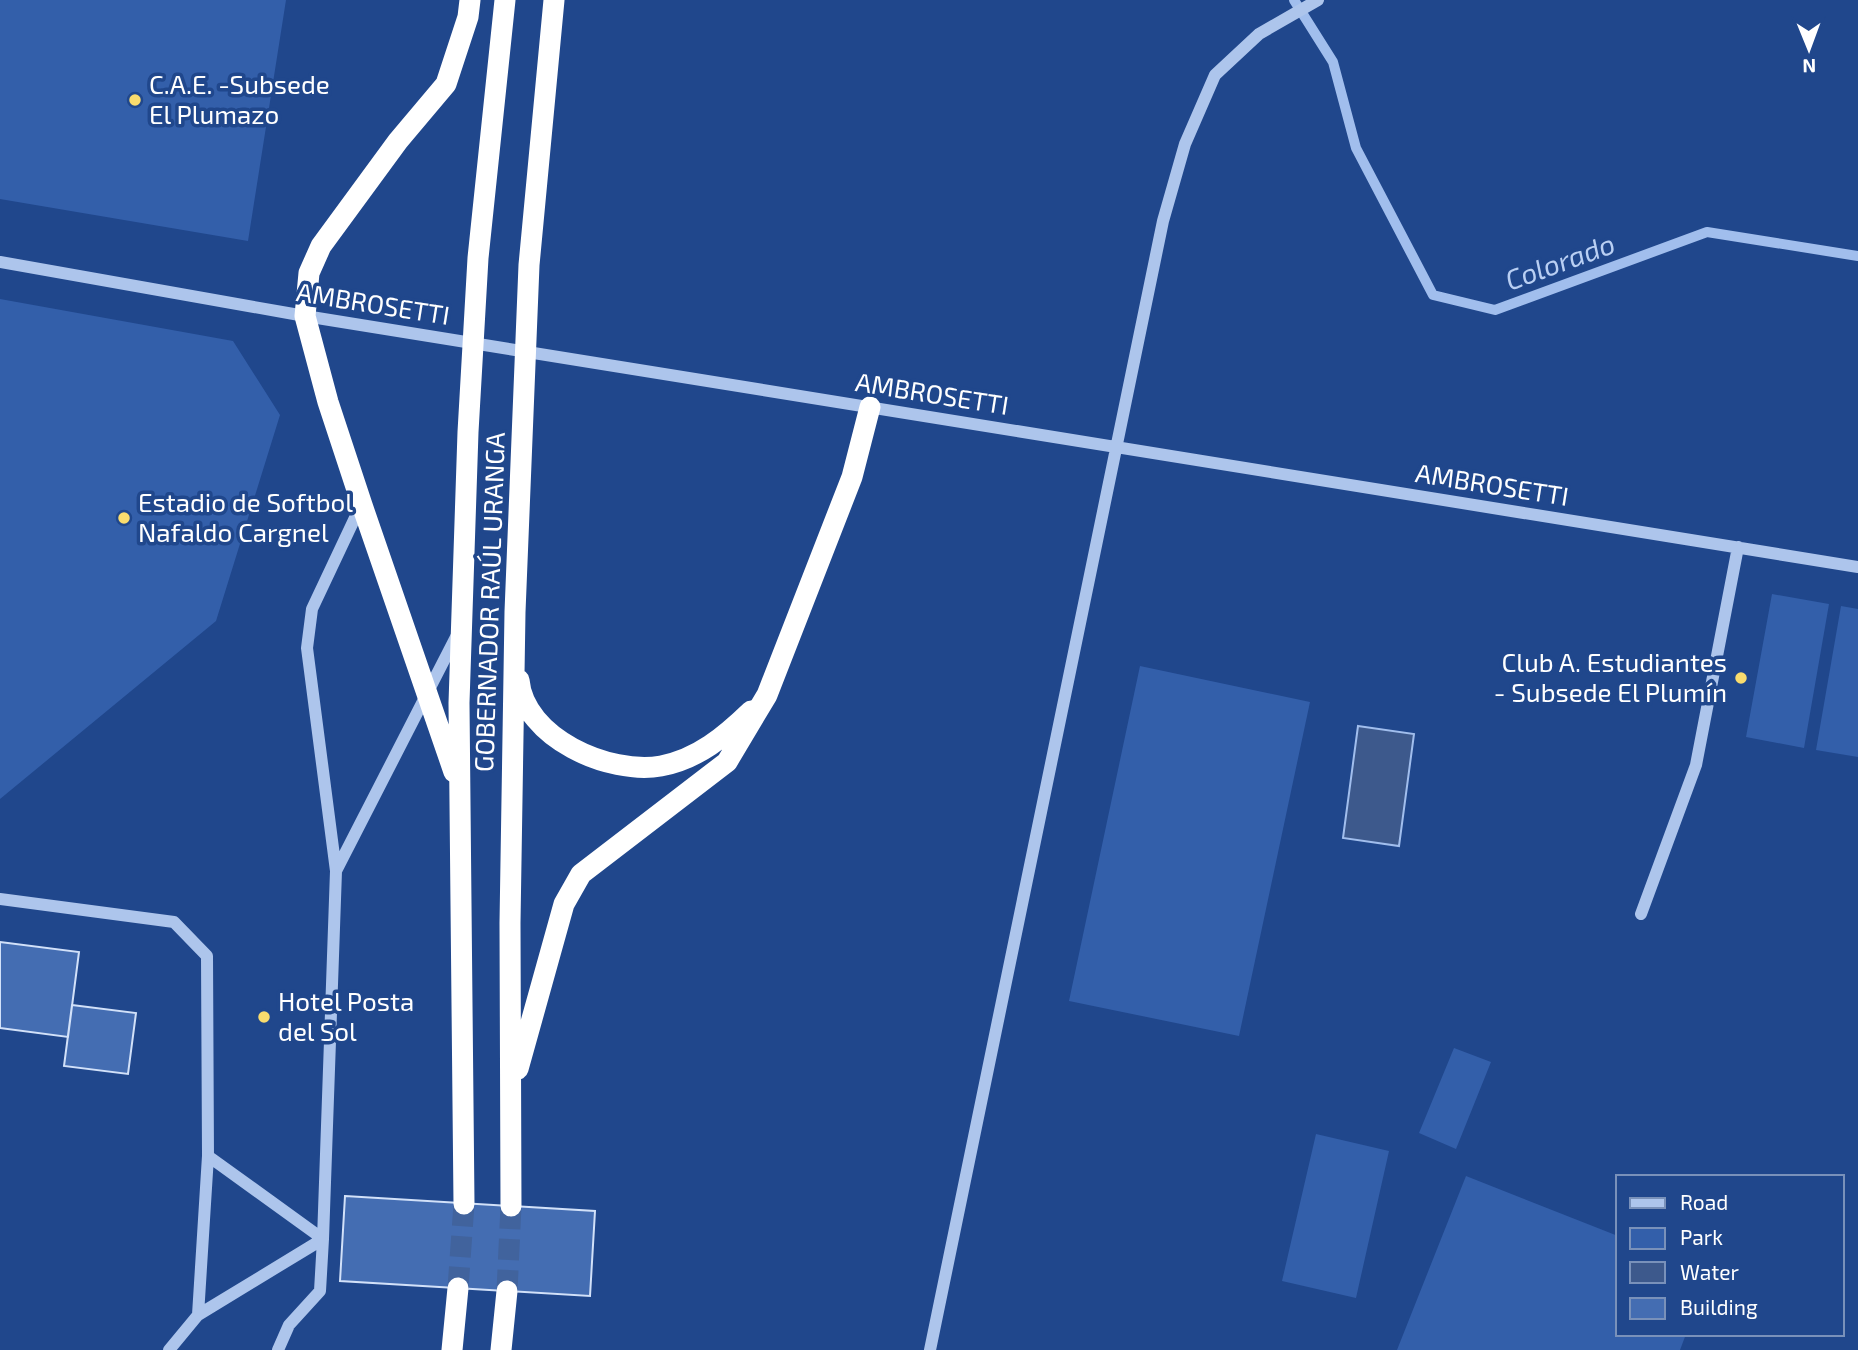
<svg xmlns="http://www.w3.org/2000/svg" width="1858" height="1350" viewBox="0 0 1858 1350" font-family="'Exo 2',sans-serif">
<style>
.green{fill:#335faa}
.water{fill:#3d598c;stroke:#a1beed;stroke-width:2}
.lines{fill:none;stroke-linecap:round;stroke-linejoin:round}
.stream{stroke:#a1beed;stroke-width:10}
.building{fill:#446db2;stroke:#d2e1f9;stroke-width:2}
.highway-tunnel{stroke:#41639d;stroke-width:21;stroke-dasharray:21 10;stroke-linecap:butt}
.minor{stroke:#adc5ec;stroke-width:12}
.highway{stroke:#fff;stroke-width:21}
.poi-dot{fill:#f9dc6e;stroke:#20478c;stroke-width:2.5}
.labels{text-anchor:middle;stroke-width:7;stroke-linejoin:round;paint-order:stroke}
.poi-label{font-size:26px;fill:#fff;stroke:#20478c;text-anchor:start}
.street-label{font-size:26px;fill:#fff;stroke:#20478c}
.water-label{font-size:28px;font-style:italic;fill:#b9cff3;stroke:#20478c}
</style>
<rect width="100%" height="100%" fill="#20478c"/>
<path class="green" d="M0,0H286L248,241L0,199Z
M0,299L233,341L280,415L216,621L0,799Z
M1772,594L1829,604L1804,748L1746,737Z
M1841,606L1858,609V757L1816,750Z
M1140,666L1310,702L1239,1036L1069,1001Z
M1454,1048L1491,1062L1456,1149L1419,1133Z
M1316,1134L1389,1151L1356,1298L1282,1281Z
M1466,1176L1618,1236V1334H1686L1680,1350H1397Z"/>
<path class="water" d="M1358,726L1414,734L1399,846L1343,838Z"/>
<g class="lines">
<path class="stream" d="M1294,0L1333,62L1356,148L1433,295L1495,310L1707,232L1858,256"/>
</g>
<path class="building" d="M0,942L79,952L68,1037L0,1028Z
M72,1005L136,1013L128,1074L64,1066Z
M345,1196L595,1211L590,1296L340,1281Z"/>
<g class="lines">
<path class="highway-tunnel" d="M458,1288L464,1204
M507,1291L511,1206"/>
<path class="minor" d="M0,262L305,316L1858,567
M336,871L457,635
M0,899L174,922L207,956L208,1156L323,1239
M1641,914L1696,765L1738,547
M198,1315L208,1156
M169,1350L198,1315L323,1239
M278,1350L289,1325L320,1291L323,1239L336,871L307,648L312,609L361,505
M930,1350L1163,221L1185,144L1215,75L1259,34L1318,0"/>
<path class="highway" d="M519,680C524,738 609,775 661,766C698,759 725,736 751,711
M454,772L362,505L328,402L305,316L309,273L321,246L398,141L446,84L468,17L470,0
M518,1069L564,904L581,874L727,762L767,695L852,477L870,407
M464,1204L459,703L468,432L478,258L505,0
M511,1206L510,923L515,612L529,265L554,0
M452,1350L458,1288
M501,1350L507,1291"/>
</g>
<g class="poi-dot">
<circle cx="135" cy="100" r="7"/>
<circle cx="124" cy="518" r="7"/>
<circle cx="1741" cy="678" r="7"/>
<circle cx="264" cy="1017" r="7"/>
</g>
<g class="labels">
<g class="poi-label">
<text x="149" y="94">C.A.E. -Subsede<tspan x="149" dy="30">El Plumazo</tspan></text>
<text x="138" y="512">Estadio de Softbol<tspan x="138" dy="30">Nafaldo Cargnel</tspan></text>
<text x="1727" y="672" text-anchor="end">Club A. Estudiantes<tspan x="1727" dy="30">- Subsede El Plumín</tspan></text>
<text x="278" y="1011">Hotel Posta<tspan x="278" dy="30">del Sol</tspan></text>
</g>
<g class="street-label">
<text transform="translate(373 304) rotate(9)" y="9">AMBROSETTI</text>
<text transform="translate(932 394) rotate(9)" y="9">AMBROSETTI</text>
<text transform="translate(1492 485) rotate(9)" y="9">AMBROSETTI</text>
<text transform="translate(490 602) rotate(-88)" y="9">GOBERNADOR RAÚL URANGA</text>
</g>
<g class="water-label">
<text transform="translate(1560 262) rotate(-20)" y="10">Colorado</text>
</g>
</g>
<rect x="1616" y="1175" width="228" height="161" fill="#20478c" stroke="#7991ba" stroke-width="2"/>
<rect x="1630" y="1198" width="35" height="10" fill="#adc5ec" stroke="#7991ba" stroke-width="2"/>
<text x="1680" y="1210" font-size="21" fill="#ffffff">Road</text>
<rect x="1630" y="1228" width="35" height="21" fill="#335faa" stroke="#7991ba" stroke-width="2"/>
<text x="1680" y="1245" font-size="21" fill="#ffffff">Park</text>
<rect x="1630" y="1262" width="35" height="21" fill="#3d598c" stroke="#7991ba" stroke-width="2"/>
<text x="1680" y="1280" font-size="21" fill="#ffffff">Water</text>
<rect x="1630" y="1298" width="35" height="21" fill="#446db2" stroke="#7991ba" stroke-width="2"/>
<text x="1680" y="1315" font-size="21" fill="#ffffff">Building</text>
<g transform="translate(1809 49) rotate(179)" stroke="#20478c" stroke-width="5" paint-order="stroke">
<path d="M0-5L12 26L0 18L-12 26Z" fill="#ffffff"/>
<text y="-10" font-size="19" font-weight="bold" text-anchor="middle" fill="#ffffff">N</text>
</g>
</svg>
